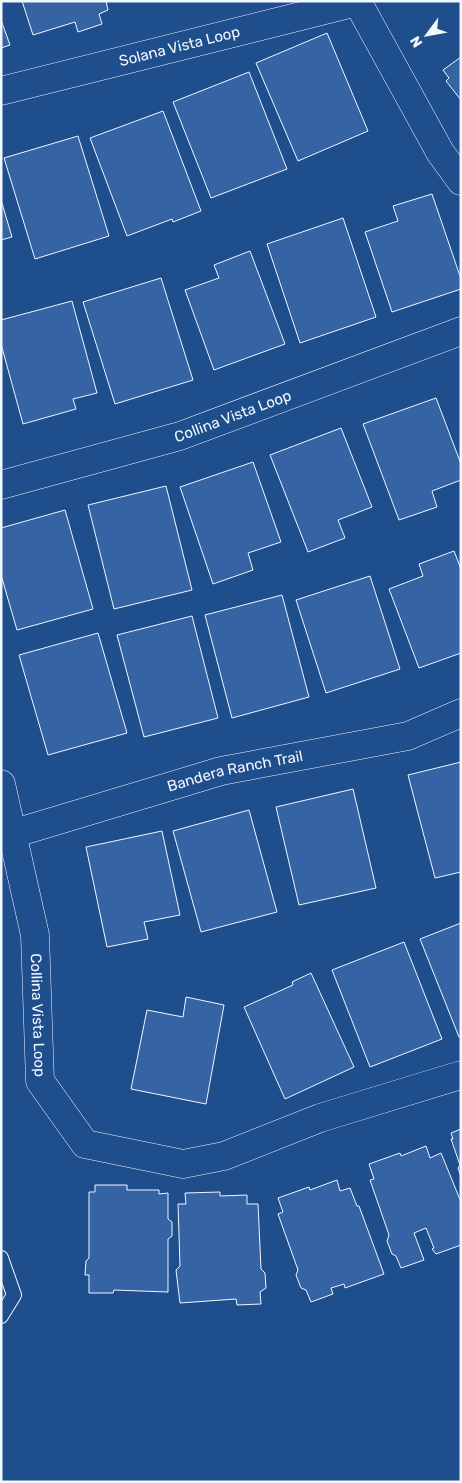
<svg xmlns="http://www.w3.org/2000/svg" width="462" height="1483" viewBox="0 0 462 1483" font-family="Rubik,sans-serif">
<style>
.building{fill:#3563a3;stroke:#f2f6ff}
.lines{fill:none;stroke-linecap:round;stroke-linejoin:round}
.service-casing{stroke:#f2f6ff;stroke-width:16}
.minor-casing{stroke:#f2f6ff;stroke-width:29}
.service{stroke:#1f4e8c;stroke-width:14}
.minor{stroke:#1f4e8c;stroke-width:28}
.labels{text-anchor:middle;stroke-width:4;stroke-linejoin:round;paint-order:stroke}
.street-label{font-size:15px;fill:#f2f6ff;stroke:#1f4e8c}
</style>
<rect width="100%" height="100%" fill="#1f4e8c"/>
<path class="building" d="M22,1H106L108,10L99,14L102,24L78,32L75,22L33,35Z
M1,20L10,45L1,48Z
M327,33L368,131L298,161L256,63Z
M461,57V100L446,81L449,78L443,70Z
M249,72L287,169L211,198L173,102Z
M163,111L201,211L173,222L172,219L127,236L90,138Z
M78,136L109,236L35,259L4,158Z
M432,194L461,279V289L392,312L365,232L398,221L393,206Z
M1,200L12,237L1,240Z
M343,218L376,317L300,343L267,244Z
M250,251L285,344L214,370L185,290L219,278L214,265Z
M161,278L193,380L115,404L83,302Z
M72,301L97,393L73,399L76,409L23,424L1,344V320Z
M436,398L461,464V480L432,491L437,507L399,520L363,424Z
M341,428L372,507L338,520L345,538L308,552L270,455Z
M253,462L281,542L248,553L253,570L213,584L180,487Z
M166,486L192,590L114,609L88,505Z
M65,510L93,609L17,630L1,575V528Z
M454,551L461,569V653L419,668L389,589L423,576L419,564Z
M370,576L400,669L326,693L296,600Z
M282,595L309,697L232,718L205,615Z
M192,616L218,718L144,737L117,635Z
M98,633L127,733L48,755L19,655Z
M461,762V872L435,878L408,775Z
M353,789L376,888L299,905L276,807Z
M249,810L277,912L201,932L173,831Z
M162,831L180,915L144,922L148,939L107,947L86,847Z
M461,923V1037H459L420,939Z
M404,942L442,1039L370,1067L332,970Z
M311,973L354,1067L285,1099L244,1007L293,985L292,982Z
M186,997L224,1005L206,1104L131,1089L147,1010L183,1017Z
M461,1129V1177L458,1168L460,1165L451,1139H453L451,1133Z
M426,1146L430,1158L441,1153L461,1202V1245L436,1254L432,1249L434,1248L426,1228L414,1233L424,1260L401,1268L396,1256L392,1254L387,1241L389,1235L370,1180L374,1179L369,1164L400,1153L401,1156Z
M337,1180L340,1191L350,1188L357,1206H359L384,1274L345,1288L344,1284L331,1288L333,1294L311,1302L306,1290L301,1288L296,1275L298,1270L278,1214L283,1212L278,1198L309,1187L310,1190Z
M95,1185H127V1190H159V1194L168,1193V1219L172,1222V1236L168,1239V1292L114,1290L113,1293H89V1275H85L86,1261L89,1258V1192H95Z
M220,1192V1196L247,1195V1204H258L261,1269L265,1273L266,1288L260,1292L261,1304L237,1305L236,1299L180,1303L176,1270L180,1266L178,1204H186L185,1193Z"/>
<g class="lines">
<g class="service-casing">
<path id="service" d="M1,1258L14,1295L1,1316"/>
</g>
<g class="minor-casing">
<g id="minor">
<path d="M357,1L440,152L461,181"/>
<path id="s1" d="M1,91L357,2"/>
<path id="s2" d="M1,485L180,436L461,331"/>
<path id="s3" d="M1,784L35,935L40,1081L85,1144L183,1164L224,1156L320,1118L461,1075"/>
<path id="s4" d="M12,834L221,771L408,736L461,713"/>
</g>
</g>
<use href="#service" class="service"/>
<use href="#minor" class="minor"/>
</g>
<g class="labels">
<g class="street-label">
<text dy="5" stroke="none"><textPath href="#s1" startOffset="184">Solana Vista Loop</textPath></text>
<text dy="5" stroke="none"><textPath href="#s2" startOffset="242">Collina Vista Loop</textPath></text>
<text dy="5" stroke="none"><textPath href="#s4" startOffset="232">Bandera Ranch Trail</textPath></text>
<text dy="5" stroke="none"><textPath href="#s3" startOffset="235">Collina Vista Loop</textPath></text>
</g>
</g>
<rect width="462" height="1483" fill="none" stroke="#f2f6ff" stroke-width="5"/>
<g transform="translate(427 35) rotate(238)" stroke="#1f4e8c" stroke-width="4" paint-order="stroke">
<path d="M0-4L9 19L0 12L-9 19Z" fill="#f2f6ff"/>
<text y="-8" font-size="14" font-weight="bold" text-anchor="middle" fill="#f2f6ff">N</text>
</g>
</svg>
